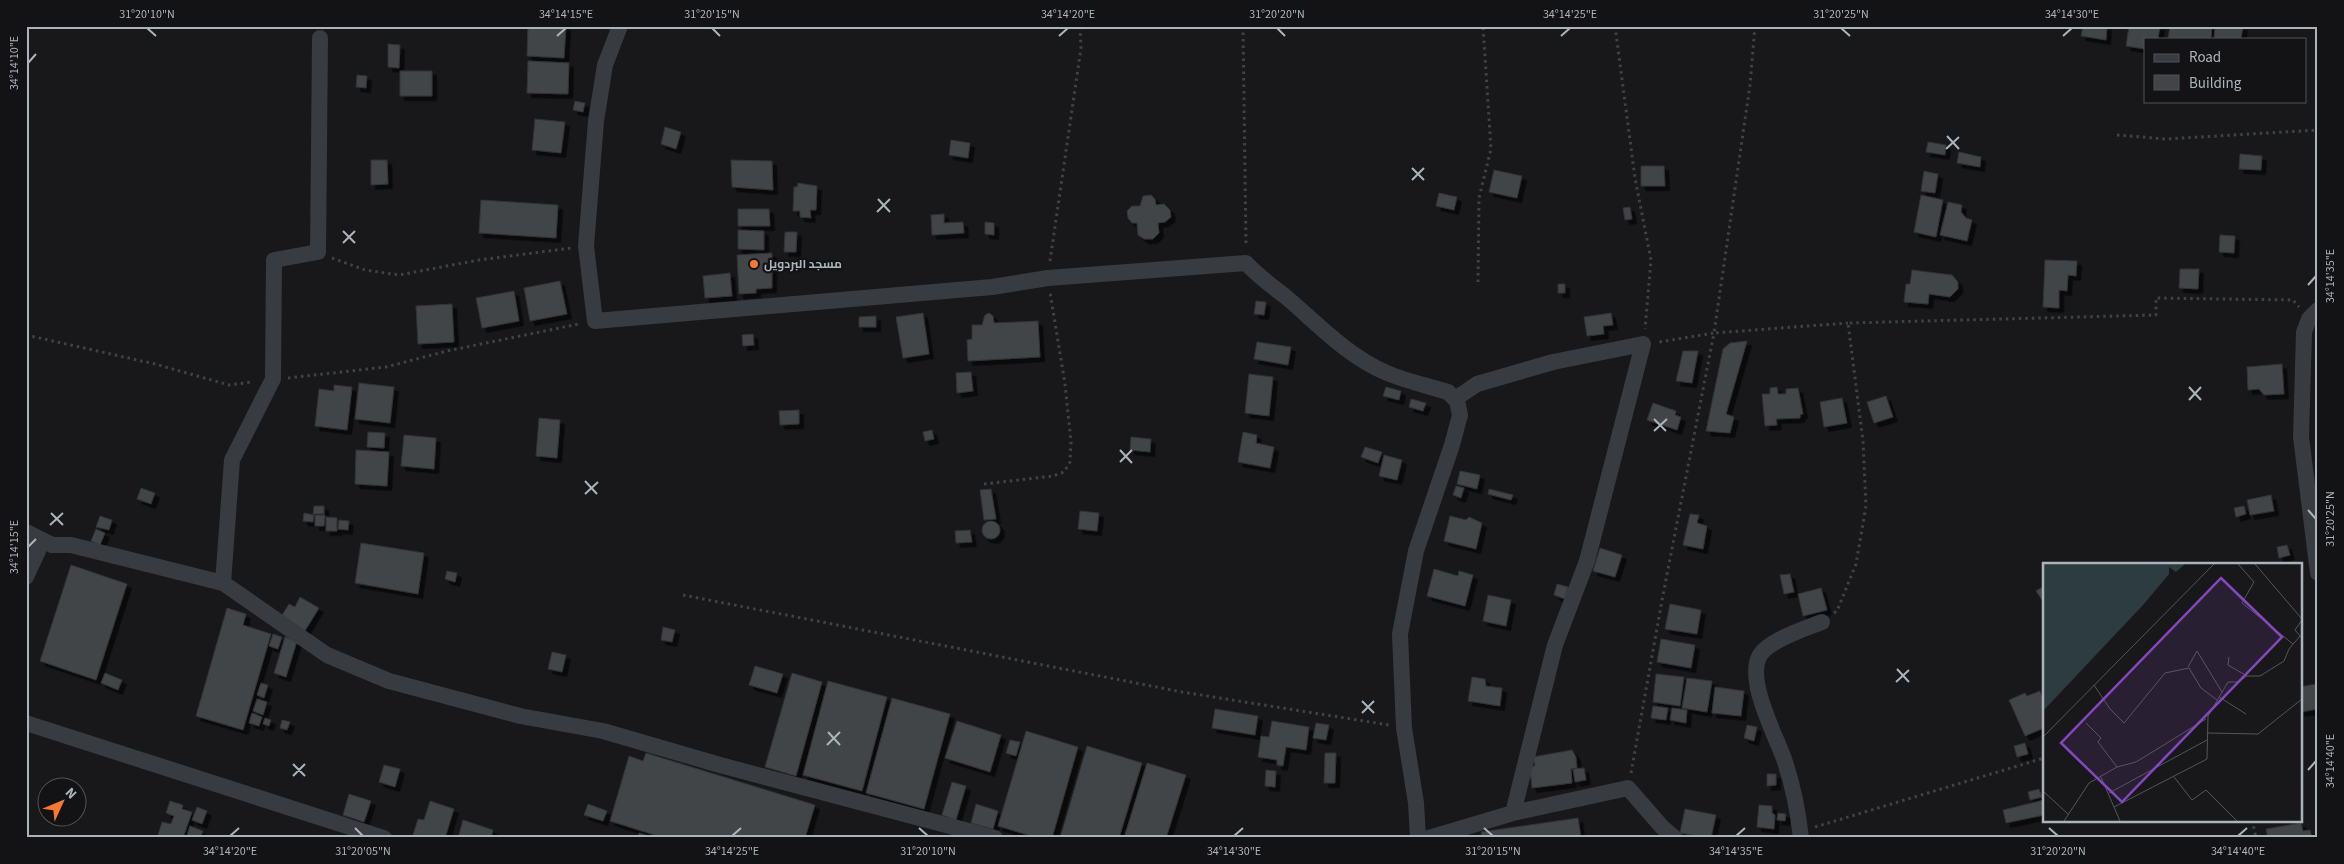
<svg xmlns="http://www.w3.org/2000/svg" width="2344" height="864" viewBox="0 0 2344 864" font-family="'Source Sans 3',Cairo,sans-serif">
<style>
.building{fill:#424447;stroke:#323336;filter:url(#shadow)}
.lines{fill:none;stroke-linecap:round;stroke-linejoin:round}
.path{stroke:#3e4346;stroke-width:3;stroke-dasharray:2.5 4;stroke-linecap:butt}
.minor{stroke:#383b3f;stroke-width:16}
.ticks{fill:none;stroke:#aab4ba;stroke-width:2}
.poi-dot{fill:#f57934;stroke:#131315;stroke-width:2}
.labels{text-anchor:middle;stroke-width:4.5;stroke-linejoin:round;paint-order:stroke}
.poi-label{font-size:12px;font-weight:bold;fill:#aab4ba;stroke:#131315;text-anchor:start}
.inset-road{fill:none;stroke:#52565a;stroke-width:1}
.view{fill:#8447be;fill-opacity:0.15;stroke:#8447be;stroke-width:2.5}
.inset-edge{fill:none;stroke:#aab4ba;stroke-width:2.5}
.neatline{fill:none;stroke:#aab4ba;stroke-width:2}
.ticks-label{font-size:12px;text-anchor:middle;fill:#aab4ba}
</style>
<defs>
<filter id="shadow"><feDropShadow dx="4.5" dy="4.5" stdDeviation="0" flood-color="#0009"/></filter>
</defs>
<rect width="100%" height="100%" fill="#18181a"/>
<path class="building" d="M528,26H566L564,58L527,56Z
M2083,26H2107L2106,40L2081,36Z
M2129,26H2160L2158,39H2145V49L2126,46Z
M2170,26H2212L2211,39H2168Z
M2215,26H2243L2241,39H2214Z
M388,44L400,45L399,68L388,67Z
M528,61L569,63L568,94L527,93Z
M400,71H432V96H400Z
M357,75L367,76L366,88L356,87Z
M575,101L585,103L583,112L573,110Z
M535,119L565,122L561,153L532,150Z
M665,127L681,132L676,149L661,144Z
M951,140L970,143L968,158L949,155Z
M1928,142L1946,145L1945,155L1926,152Z
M1959,152L1981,157L1980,167L1957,163Z
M2240,154L2262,156L2261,170L2239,169Z
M371,160H387L388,184L371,185Z
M731,160L772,161L773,190L732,187Z
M1641,166H1664L1665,186H1641Z
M1494,170L1522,176L1517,198L1489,192Z
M1924,171L1938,174L1935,193L1921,191Z
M798,183L817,186L816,210H810L811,218L800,217V211H793L794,187H797Z
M1439,193L1457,197L1454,210L1436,206Z
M1151,195L1155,199L1156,205L1164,204L1170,210L1171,217L1165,222L1158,223L1159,233L1153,239H1144L1138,235L1137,223H1132L1128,218L1127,211L1132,206H1140L1143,196Z
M1921,195L1943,200L1936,237L1914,232Z
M481,200L558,205L556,238L479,233Z
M1948,202L1962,205L1961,212L1966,218L1972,220L1967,241L1940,235Z
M1630,207L1632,219L1625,220L1623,208Z
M738,209H769L770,226H738Z
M944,214V223L963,222L964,233L932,235L931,215Z
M985,222L994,223V235L985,234Z
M738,230L764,231V250L738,249Z
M785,232H797L796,252H784Z
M2220,235L2235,236L2234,253L2219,252Z
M772,253V288L756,289V293L739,294L737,255Z
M2045,260L2077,261L2076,276L2068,275L2067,291L2059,290V308L2043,307Z
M2180,269H2199L2198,289L2179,288Z
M1912,270L1952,275L1958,282V289L1950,297L1929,294L1928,304L1904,302L1906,284H1910Z
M730,273L732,296L705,298L703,276Z
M560,281L567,314L530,321L524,288Z
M1558,284H1565V293H1558Z
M514,291L519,321L482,328L476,298Z
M1256,301L1266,302L1264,315L1254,314Z
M452,304L454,342L418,344L416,306Z
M923,313L929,354L903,358L896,317Z
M989,313L993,316L994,323L1038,321L1040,357L968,361L967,340L972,339V325H982L985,315Z
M1611,313L1613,325L1603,326L1604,334L1587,336L1584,317Z
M876,316V327H859V317Z
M753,334L754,345L743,346L742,335Z
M1747,341L1726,414L1734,417L1730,433L1706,431L1723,349L1730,343Z
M1257,342L1291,347L1288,365L1254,359Z
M1683,351H1698L1692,383L1676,381Z
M2282,364L2284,394L2264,395L2259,389L2248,390L2247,367Z
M971,372L973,391L957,393L956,373Z
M1249,374L1273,377L1269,416L1245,413Z
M359,383L394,387L390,423L355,419Z
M334,385L352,387L347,430L315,426L319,389L334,391Z
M1386,387L1401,391L1399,400L1383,396Z
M1777,387L1778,394H1786V389L1798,388L1803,414L1800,415V418L1776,419L1777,425L1765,426L1762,394H1770V388Z
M1886,396L1893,417L1874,423L1867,402Z
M1842,398L1847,423L1824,427L1820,402Z
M1411,399L1426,403L1423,411L1409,407Z
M1653,403L1676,411L1675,415L1681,417L1677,430L1647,420Z
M799,410V424L780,425L779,411Z
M539,418L560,420L557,458L536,456Z
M932,430L934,439L925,441L923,432Z
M368,432L385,433L384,448L367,447Z
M1243,432L1257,435L1256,443L1274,447L1270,468L1238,462Z
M404,435L436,438L434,469L401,466Z
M1131,437L1151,439L1150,452L1130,450Z
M1365,447L1382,452L1378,463L1361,457Z
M356,450L389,452L387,486L355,484Z
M1384,455L1402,460L1397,480L1379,476Z
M1460,471L1480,475L1477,489L1457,484Z
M1456,486L1464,488L1461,498L1453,495Z
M141,488L155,493L151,504L137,499Z
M991,489L996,519L984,520L980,490Z
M1489,489L1513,495L1511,500L1488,494Z
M2271,495L2274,511L2250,515L2247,500Z
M314,506H324V514H313Z
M2244,506L2246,514L2236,517L2234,508Z
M1080,511L1099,513L1097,531L1078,529Z
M304,513L314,515L313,522L303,521Z
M1690,514L1699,515L1697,523L1707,526L1703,549L1683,545Z
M315,515H325L324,526H315Z
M100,516L112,520L109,530L96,527Z
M1450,516L1466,520L1469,517L1482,523L1476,549L1444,541Z
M326,517L337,518V531H326Z
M339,520L349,521L348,530L338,529Z
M982 530a9 9 0 1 1 18 0a9 9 0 1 1-18 0Z
M96,529L105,533L100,545L91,541Z
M970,530L972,542L956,543L955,531Z
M361,543L424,553L418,594L355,583Z
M2287,545L2290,555L2279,558L2277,547Z
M1600,548L1622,555L1615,577L1593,571Z
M71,565L127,584L96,680L40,661Z
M1434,569L1458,576L1459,571L1473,575L1465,606L1427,596Z
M447,571L457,573L455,582L445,579Z
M1790,574L1794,592L1784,594L1780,575Z
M1557,584L1568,587L1565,599L1554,595Z
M2044,586V603L2036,591Z
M1821,588L1827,610L1803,616L1798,594Z
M1488,595L1511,600L1506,626L1483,621Z
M300,597L319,608L303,634L279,620L289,604L295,607Z
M1670,604L1701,610L1697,634L1665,629Z
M227,608L246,614L243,625L271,634L243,730L196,716Z
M663,627L675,630L672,642L661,640Z
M273,634L282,637L278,649L269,646Z
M285,637L297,641L286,677L274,673Z
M1661,639L1695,645L1691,668L1657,662Z
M552,652L566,655L562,672L548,669Z
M755,666L783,674L777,693L749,685Z
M105,673L122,680L118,690L101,683Z
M792,673L822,682L796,776L765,767Z
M1656,674L1684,677L1680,706L1653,702Z
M1472,677L1485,679L1486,686L1502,688L1500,706L1468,701Z
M1687,678L1712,681L1707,712L1682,708Z
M828,681L887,697L862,791L803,775Z
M261,683L268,685L264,698L257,695Z
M2316,684L2318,709L2300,712V687Z
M1715,687L1744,691L1741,716L1712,713Z
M2040,691L2044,701V728L2025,736L2009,700L2025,693L2027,696Z
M892,698L950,714L924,809L866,793Z
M257,699L267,702L263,715L253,711Z
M1653,706L1668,708L1666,720L1651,718Z
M1672,708L1687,710L1686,723L1670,720Z
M1215,709L1258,716L1255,735L1212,728Z
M252,713L262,717L259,726L249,723Z
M265,718L271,720L269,726L263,724Z
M282,720L290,722L287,730L280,728Z
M957,721L1001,735L990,772L945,758Z
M1272,721L1309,727L1306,750L1286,747L1283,766L1277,765V760L1258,757L1261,736L1269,737Z
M1316,723L1329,725L1326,740L1313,738Z
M1747,725L1757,727L1754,741L1744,738Z
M1026,731L1078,747L1052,838H1038L998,826Z
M1010,740L1020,742L1016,756L1006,753Z
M2025,743L2028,754L2017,757L2014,746Z
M1087,746L1142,763L1119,838H1060Z
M1572,750L1576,757L1577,768L1571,769L1572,783L1532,788L1530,769L1535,765L1533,757Z
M646,753L815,805L805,838H697L688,835L687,838H664L610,821L629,756L643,761Z
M1325,753H1336L1335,783H1324Z
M1147,763L1186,775L1166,838H1124Z
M384,765L400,769L395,787L379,782Z
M1584,768L1586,780L1575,782L1573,769Z
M1266,770L1276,771L1275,787L1265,786Z
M1767,774H1776V785L1767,786Z
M952,782L966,786L956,820L942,815Z
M2039,789L2042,797L2030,800L2028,792Z
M349,794L371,801L364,822L343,815Z
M2044,800V815L2006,823L2003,810Z
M170,801L183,805L182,809L192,812L183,838H166L158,835L162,822L171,824L174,816L166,813Z
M430,801L454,809L445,838H412L418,819L424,820Z
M588,804L607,811L603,821L584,815Z
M976,804L998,811L993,829L971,823Z
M1759,805L1772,806V813L1775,815L1774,829L1757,827Z
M197,807L207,811L202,824L192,820Z
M1685,809L1716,815L1711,838L1680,833Z
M1778,813L1786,814L1785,821L1777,820Z
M1578,818L1581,838H1482L1481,832Z
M463,820L493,830L491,838H458Z
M2301,823L2303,831L2310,830L2312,838H2268L2266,829Z
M190,826L203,831L200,838H186Z
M639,833L655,838H638Z"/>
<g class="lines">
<path class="path" d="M1243,26L1246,247
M1615,26L1635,178L1651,260L1645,329
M1755,26L1750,85L1714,333L1848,323
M2117,135L2166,139L2318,130
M332,258L365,270L399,275L479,260L572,248
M1050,261L1081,48L1080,26
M1478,282L1479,198L1491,149L1483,26
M26,335L155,364L229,385L252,382
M288,378L386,367L447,351L579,324
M984,484L1053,476L1064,472L1070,462L1071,442L1065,384L1050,292
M683,595L1182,692L1389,725
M1834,613L1837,611L1856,564L1866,506L1863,441L1848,323L2156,315V298L2293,300L2299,307
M1631,773L1663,595L1714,333L1659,342
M2252,820L2256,838
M1815,827L2044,758"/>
<path class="minor" d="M620,26L605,65L596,121L586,246L595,321L992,287L1048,278L1246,263C1259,277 1272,286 1286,297C1318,324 1347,356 1387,373C1406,381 1428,386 1448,392L1457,401L1460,415L1452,445L1416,551L1400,634L1404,728L1416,803L1418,838
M320,38L318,252L274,260L273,379L232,460L223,583L327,655L389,681L520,716L603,731L720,765L995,838
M2318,310L2309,319L2304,332L2301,437L2318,573
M1455,399L1477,384L1553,362L1643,344L1587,561L1555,645L1513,813
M26,532L52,545H71L223,583
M26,577L38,551L36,537
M26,723L384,838
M1429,838L1513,813L1628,788L1662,827L1675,838
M1801,838C1798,811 1793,785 1784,759C1775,734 1747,682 1759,657C1766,641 1807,628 1822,622"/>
</g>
<path class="ticks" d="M147,28L156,36M712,28L720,36M1277,28L1285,36M1841,28L1850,36M557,36L566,28M1059,36L1068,28M1561,36L1570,28M2063,36L2072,28M28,63L36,54M1947,136L1959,149M1946,149L1959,137M1412,168L1424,180M1412,180L1424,168M878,199L890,212M877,212L890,199M343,231L355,243M343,243L355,231M2308,285L2316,276M2189,387L2201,400M2189,400L2201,387M1654,419L1666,431M1654,431L1667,419M1120,450L1132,463M1120,462L1132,450M585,481L597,494M585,494L598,482M2308,510L2316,519M51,513L63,525M50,525L63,513M28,547L36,539M1897,669L1909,682M1896,682L1909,670M1362,701L1374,713M1362,713L1374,701M828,732L840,745M827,745L840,732M293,764L305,776M2308,770L2316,761M293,776L305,764M355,828L363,836M919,828L928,836M1484,828L1493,836M2049,828L2058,836M230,836L239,828M732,836L741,828M1234,836L1243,828M1736,836L1745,828M2238,836L2247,828"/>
<circle class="poi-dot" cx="754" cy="264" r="5"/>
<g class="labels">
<g class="poi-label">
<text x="764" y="268">مسجد البردويل</text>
</g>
</g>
<g transform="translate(2043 563)">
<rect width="259" height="259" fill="#18181a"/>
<path d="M0,1H142L133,9L126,4V11L100,42L0,148Z" fill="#2d3c3e"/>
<path class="inset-road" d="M195,1L211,19L199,40L250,81M212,1L259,56M258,74L252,67L259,57M186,94L185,102L204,113H217L241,98L246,86L257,73M145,104L154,88L179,129M51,122L67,146L81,160L122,110L146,105L158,125L174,137M176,134L203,151M43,160L58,175L55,179L74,204L93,199L163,156M165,170L215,171L259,136M0,174L171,1M58,214L77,258M131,214L149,237L163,227L194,258M0,228L25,251M66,230L164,177M71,244L164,196L165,153L185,119H195L204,113M21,258L46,220L74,204"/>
<path class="view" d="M178,15L239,74L79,239L18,180Z"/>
<rect width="259" height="259" class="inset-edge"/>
</g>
<rect width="2344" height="864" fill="none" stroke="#131315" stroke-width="55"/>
<rect x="2144" y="38" width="162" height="65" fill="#131315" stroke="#4f5357"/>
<rect x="2154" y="54" width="25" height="8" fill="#383b3f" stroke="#4f5357"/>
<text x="2189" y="62" font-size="15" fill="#aab4ba">Road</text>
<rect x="2154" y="75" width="25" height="15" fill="#424447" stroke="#4f5357"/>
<text x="2189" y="88" font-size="15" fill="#aab4ba">Building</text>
<g transform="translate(62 802) rotate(46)"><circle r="24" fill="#131315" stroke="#4f5357"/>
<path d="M0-4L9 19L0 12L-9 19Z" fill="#f57934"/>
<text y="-8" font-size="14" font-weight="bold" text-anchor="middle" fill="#aab4ba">N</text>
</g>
<rect x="28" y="28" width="2288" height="808" class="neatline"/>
<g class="ticks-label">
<text x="147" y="18">31°20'10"N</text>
<text x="566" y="18">34°14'15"E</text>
<text x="712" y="18">31°20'15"N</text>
<text x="1068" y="18">34°14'20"E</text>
<text x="1277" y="18">31°20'20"N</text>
<text x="1570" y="18">34°14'25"E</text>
<text x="1841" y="18">31°20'25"N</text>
<text x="2072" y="18">34°14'30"E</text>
<text transform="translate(14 63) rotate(-90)" y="4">34°14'10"E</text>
<text transform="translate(2330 276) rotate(-90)" y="4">34°14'35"E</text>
<text transform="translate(2330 519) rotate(-90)" y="4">31°20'25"N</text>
<text transform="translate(14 547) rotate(-90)" y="4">34°14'15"E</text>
<text transform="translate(2330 761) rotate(-90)" y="4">34°14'40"E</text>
<text x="230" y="855">34°14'20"E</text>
<text x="363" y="855">31°20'05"N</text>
<text x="732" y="855">34°14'25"E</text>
<text x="928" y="855">31°20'10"N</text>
<text x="1234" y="855">34°14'30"E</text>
<text x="1493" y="855">31°20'15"N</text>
<text x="1736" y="855">34°14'35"E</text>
<text x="2058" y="855">31°20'20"N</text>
<text x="2238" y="855">34°14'40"E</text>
</g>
</svg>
